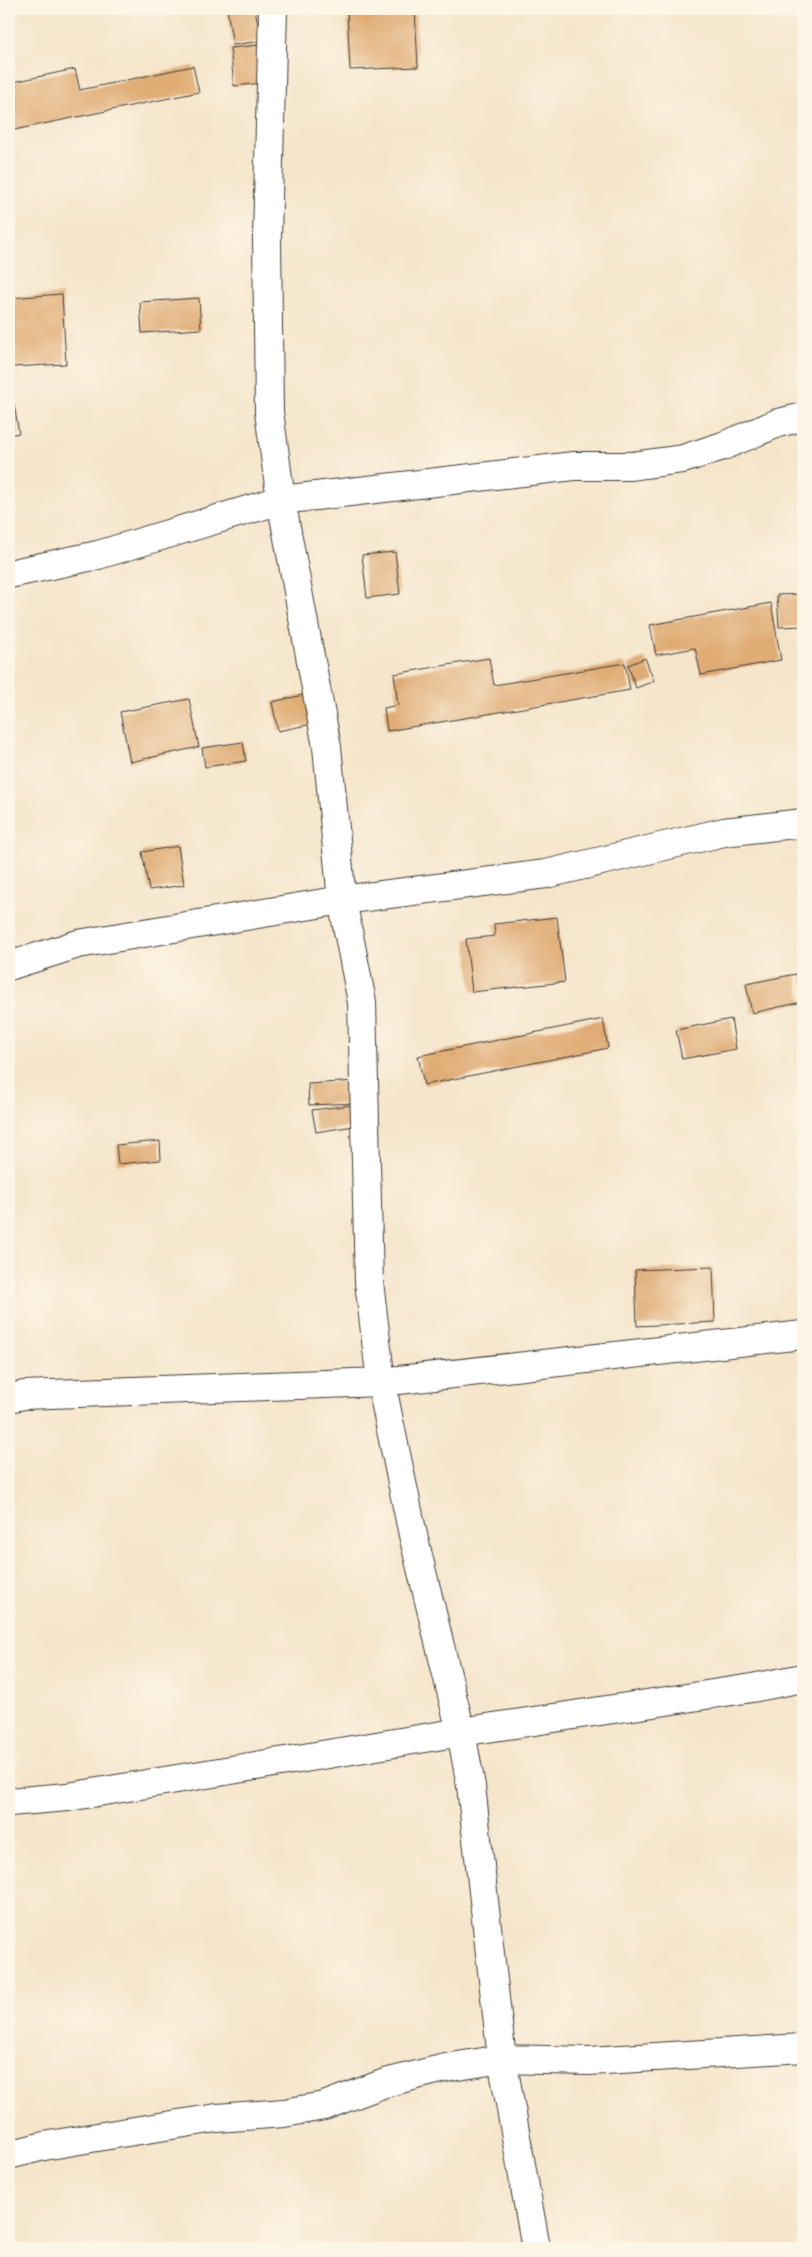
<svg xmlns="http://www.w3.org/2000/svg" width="812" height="2257" viewBox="0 0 812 2257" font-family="Dekko,sans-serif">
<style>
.building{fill:#e0ac74}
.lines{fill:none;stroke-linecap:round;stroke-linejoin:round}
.minor-casing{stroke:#3d3a36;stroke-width:30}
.minor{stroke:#fff;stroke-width:28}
</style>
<rect width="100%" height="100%" fill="#fcf5e5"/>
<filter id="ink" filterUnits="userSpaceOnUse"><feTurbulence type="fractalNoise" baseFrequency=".02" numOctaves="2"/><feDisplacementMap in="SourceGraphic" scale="10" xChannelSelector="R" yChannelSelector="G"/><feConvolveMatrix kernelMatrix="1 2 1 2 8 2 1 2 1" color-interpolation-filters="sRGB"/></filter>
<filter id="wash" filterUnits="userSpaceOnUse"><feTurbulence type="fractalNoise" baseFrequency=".0096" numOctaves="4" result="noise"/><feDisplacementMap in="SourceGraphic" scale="20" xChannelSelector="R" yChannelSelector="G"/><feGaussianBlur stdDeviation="1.12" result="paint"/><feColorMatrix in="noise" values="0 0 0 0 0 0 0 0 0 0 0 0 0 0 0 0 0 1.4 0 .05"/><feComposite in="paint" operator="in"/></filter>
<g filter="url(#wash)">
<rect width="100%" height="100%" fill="#f5e5cb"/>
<g id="blocks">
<path class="building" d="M227,9H255L261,41L233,45Z
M347,9H415L418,67L350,70Z
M260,45L264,83L234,86L230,48Z
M193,66L199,92L9,131V83L75,69L80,90Z
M62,294L66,364L12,367L9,298Z
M199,298L201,329L142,333L140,302Z
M10,382L19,433L9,435V383Z
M395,552L400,594L367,598L362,555Z
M803,594V626L779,627L777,595Z
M771,603L781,660L701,675L695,648L656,655L650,625Z
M489,658L494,685L625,663L630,690L387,731L384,708L398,705L394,674Z
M645,658L654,681L636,688L628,665Z
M316,692L322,722L278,731L272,702Z
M189,699L199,747L130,762L120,712Z
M243,742L246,761L205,767L202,748Z
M178,846L184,885L149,890L142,852Z
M557,917L565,982L472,992L466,939L495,936L494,924Z
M796,974L802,1002L752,1013L746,984Z
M603,1019L608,1048L424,1085L418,1056Z
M731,1019L736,1049L682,1059L676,1030Z
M356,1081L357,1103L309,1105L308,1084Z
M351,1105L354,1126L316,1132L312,1110Z
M160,1141L161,1160L118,1164L116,1145Z
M713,1267L715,1322L637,1326L635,1270Z"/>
</g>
</g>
<g filter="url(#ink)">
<use href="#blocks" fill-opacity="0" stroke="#3d3a36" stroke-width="1"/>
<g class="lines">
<g class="minor-casing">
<path id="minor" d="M273,9L267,237L269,412L281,500L327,747L342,900L362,1002L369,1282L381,1382L413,1535L461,1732L471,1786L502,2059L536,2248
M9,574L98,555L281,500L574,466H631L683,459L723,446L778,423L803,417
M9,966L78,944L342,900L546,874L724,832L803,823
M9,1398L24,1395L381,1382L803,1335
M9,1802L68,1797L461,1732L752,1688L803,1678
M9,2155L44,2146L121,2133L217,2118L284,2113L324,2106L385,2083L445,2068L502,2059L589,2061L803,2048"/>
</g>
<use href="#minor" class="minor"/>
</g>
</g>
<rect width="812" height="2257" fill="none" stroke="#fcf5e5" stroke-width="30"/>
</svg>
